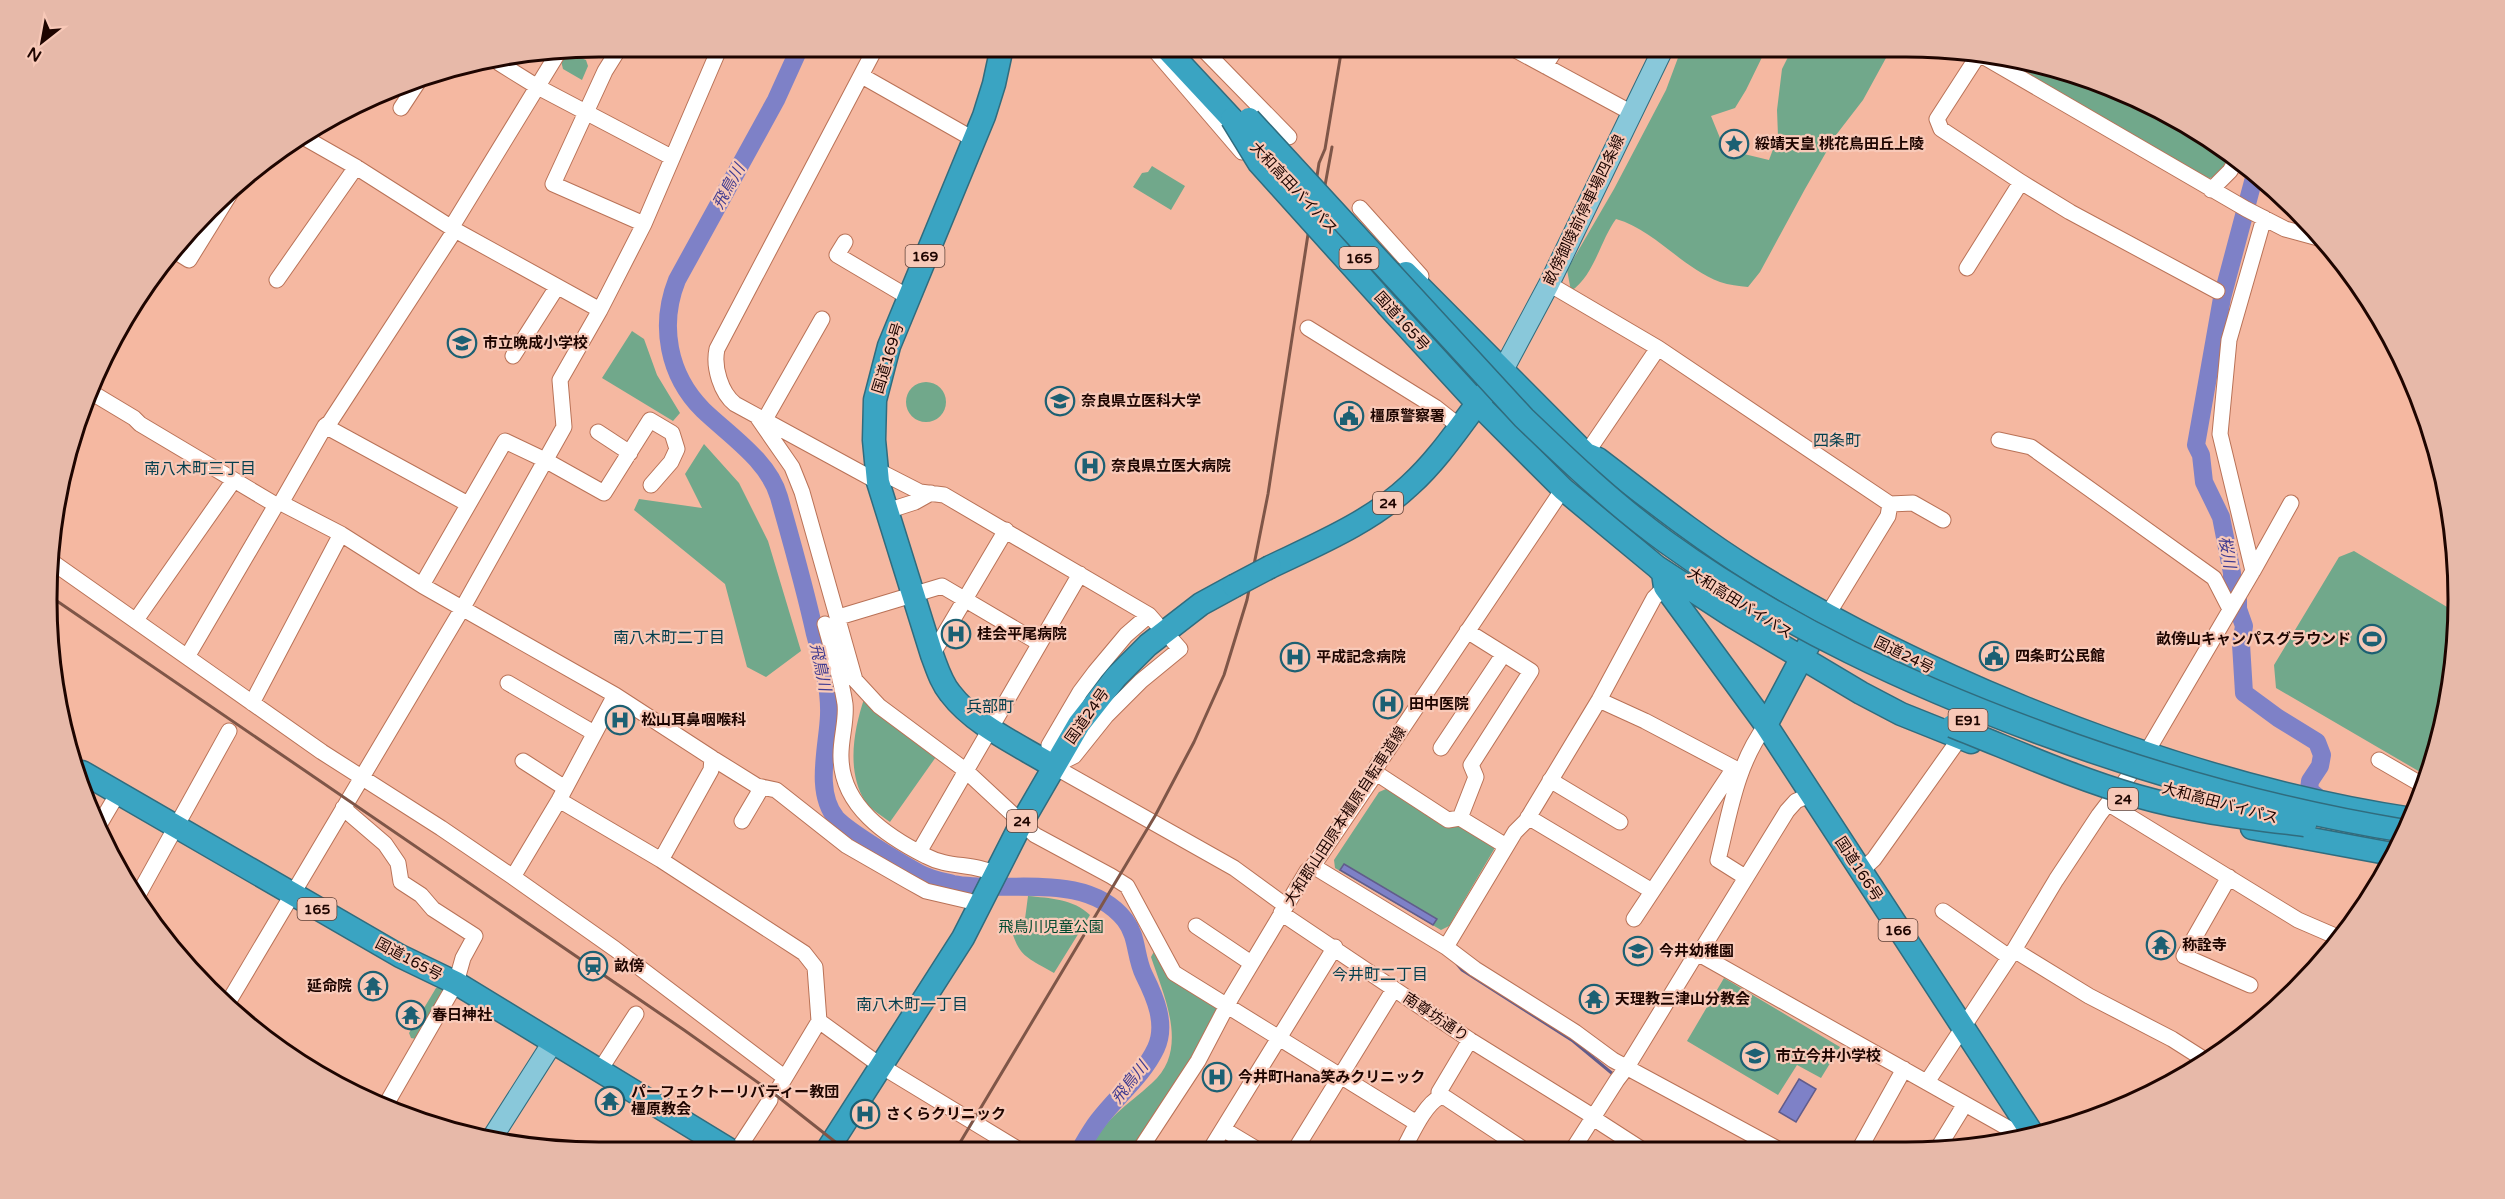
<svg xmlns="http://www.w3.org/2000/svg" width="2505" height="1199" viewBox="0 0 2505 1199" font-family="'Varela Round','Noto Sans JP',sans-serif">
<style>
.green{fill:#71a88b}
.water{fill:#7e81c7;stroke:#615c8b;stroke-width:1.5}
.lines{fill:none;stroke-linecap:round;stroke-linejoin:round}
.stream{stroke:#615c8b;stroke-width:3}
.river{stroke:#7e81c7;stroke-width:18}
.minor-casing{stroke:#b97257;stroke-width:17}
.major-casing{stroke:#306c7e;stroke-width:22}
.highway-casing{stroke:#306c7e;stroke-width:25}
.minor{stroke:#fff;stroke-width:15}
.major{stroke:#89c8da;stroke-width:20}
.highway{stroke:#3aa4c2;stroke-width:22}
.rail{stroke:#7f5648;stroke-width:3}
.highway-bridge-casing{stroke:#306c7e;stroke-width:25;stroke-linecap:butt}
.highway-bridge{stroke:#3aa4c2;stroke-width:22}
.labels{text-anchor:middle;stroke-width:4.5;stroke-linejoin:round;paint-order:stroke}
.shield{fill:#f8c9b8;stroke:#5f4037;stroke-width:1.5}
.shield-label{font-size:14px;font-weight:bold;fill:#1e0500}
.poi-label{font-size:15px;font-weight:bold;fill:#1e0500;stroke:#f8c9b8;text-anchor:start}
.street-label{font-size:15px;fill:#1e0500;stroke:#f8c9b8}
.park-label{font-size:15px;fill:#004a2f;stroke:#f8c9b8}
.water-label{font-size:16px;font-style:italic;fill:#403b90;stroke:#f8c9b8}
.neighbourhood-label{font-size:16px;fill:#053f4e;stroke:#f8c9b8}
.rim{fill:none;stroke:#1e0500;stroke-width:3}
</style>
<rect width="100%" height="100%" fill="#f5b8a1"/>
<path class="green" d="M1682,47H1767L1746,90L1735,108L1711,116L1720,138L1744,154L1769,160L1778,136L1777,110L1782,69L1793,47H1892L1863,100L1836,135L1805,189L1760,272L1748,287C1739,286 1729,285 1720,282C1682,268 1655,230 1616,219C1600,241 1594,276 1571,291L1567,270L1614,189L1666,90Z
M583,49L581,58L586,60L588,66L582,80L563,69L561,61L567,52Z
M1996,55L2014,57L2117,89L2213,140L2232,156L2217,177L2209,178L2202,176Z
M1152,166L1185,186L1171,210L1133,187L1142,173L1148,172Z
M632,331L644,339L657,375L680,413L673,421L602,378Z
M906 402a20 20 0 1 1 40 0a20 20 0 1 1-40 0Z
M704,444L739,483L768,541L801,651L766,677L747,667L725,584L634,510L639,499L702,508L685,474Z
M2354,551L2457,613L2448,708L2427,776L2276,688L2274,665L2339,557Z
M864,699L938,754L890,822C882,816 870,809 865,801C846,771 854,729 864,699Z
M1386,789L1459,823L1496,846L1449,926L1441,930L1335,868L1334,860L1379,792Z
M1028,896C1049,898 1074,899 1090,915L1054,973C1020,954 1019,956 1008,919H1025Z
M1157,946L1218,1006L1213,1024L1131,1151H1090C1105,1117 1126,1107 1152,1083C1190,1050 1164,996 1151,957Z
M1724,978L1840,1047L1821,1078L1797,1065L1778,1095L1687,1041Z
M440,987L444,992L416,1039L411,1038L409,1033L436,988Z"/>
<path class="water" d="M1344,864L1437,919L1433,925L1340,870Z
M1799,1079L1816,1089L1796,1122L1779,1112Z"/>
<g class="lines">
<path class="stream" d="M1457,964L1462,970L1573,1041L1614,1075"/>
<path class="river" d="M800,47L776,100L677,280C659,325 668,375 703,410C729,435 769,461 779,497C792,543 805,588 815,634C822,660 830,687 829,715C828,746 814,791 836,818C849,832 901,863 919,873C930,879 941,881 953,884C1007,894 1086,870 1125,920C1138,937 1135,957 1144,975C1155,997 1167,1024 1156,1048C1143,1076 1116,1097 1098,1121C1091,1130 1085,1141 1079,1151
M2255,174L2222,298L2196,445L2201,455L2204,482L2221,517L2232,573V594L2238,597V609L2244,626L2241,644L2244,693L2278,718L2317,742L2322,755L2320,766L2310,781L2309,790L2327,805"/>
<g class="minor-casing">
<path id="minor" d="M620,47L605,71L553,184L644,224
M876,47L717,349C713,367 721,393 735,404L878,482
M1152,47L1242,152
M1201,47L1289,137
M1510,47L1632,113
M1979,54L1937,119L1941,129L2021,182L2070,212L2217,291
M1979,54L2246,209L2285,229L2322,239
M499,63L536,86L671,157
M1545,66L1557,47
M862,76L973,139
M401,108L422,76
M305,138L356,167L455,230L600,310
M2211,190L2230,171L2237,159
M1360,208L1421,276
M451,228L558,53
M845,242L837,255L908,297
M173,250L189,260L233,189
M1967,268L2021,182
M277,280L356,167
M1549,284L1658,348L1890,504L1913,503L1943,520
M1308,328L1435,407L1459,426
M513,356L557,287
M94,394L134,418L140,424L276,505L281,503L341,534L423,586L615,695L712,758L711,770L661,860
M758,418L792,467L802,492L855,680L879,706L965,770L1035,835L1111,876L1127,886L1174,973L1410,1119L1417,1121
M764,421L822,319
M325,426L468,504
M598,432L630,453
M1999,440L2031,447L2214,578L2230,609
M1586,454L1658,348
M877,470L920,492L944,495L1149,615L1156,623
M281,503L325,426L330,422L455,230
M887,511L915,502L931,493
M55,564L322,752L441,828L513,877L559,800L615,695
M2253,571L2291,503
M422,585L505,441L545,460L604,493L650,420L672,433L677,449L671,462L651,485
M1828,614L1888,516L1890,504
M839,617L942,586L1039,643
M136,620L234,480
M825,624C832,650 841,677 845,704C847,721 840,740 841,758C842,806 886,836 926,856C948,868 974,863 996,874
M932,655L1006,530
M187,657L276,505
M508,683L594,733
M1599,700L1645,721L1734,768
M252,703L341,534
M1441,748L1503,655
M712,758L757,786L776,790L847,846L908,881L926,891L969,901L980,906
M2379,760L2424,786
M523,761L565,788
M1056,765L1074,756L1106,716L1141,681L1180,649L1173,641
M1053,766L1234,868L1286,906
M1053,766L1049,745L1080,692L1095,672L1126,635L1149,615
M1376,773L1448,820L1460,818L1506,846
M1550,780L1620,822
M559,800L661,860L804,953L815,967L819,1021L777,1091
M2109,804L2298,920L2342,939
M343,808L385,844L398,863L401,882L421,895L433,909L475,936L463,958L456,983L384,1108
M1528,817L1652,891
M1460,818L1476,777L1471,765L1531,671L1467,631
M742,821L762,787
M98,827L118,793
M919,852L1080,574
M1313,866L1446,947L1475,969L1575,1032L1613,1060L1776,1148
M1860,872L1874,859L1960,738L1982,701
M513,877L615,949L784,1077
M1745,877L1718,860C1730,812 1736,766 1766,725
M2229,877L2184,956L2250,985
M137,897L229,731
M1943,911L2009,957
M1281,913L1470,1040L1594,1117
M1634,919L1734,768L1739,772
M1196,926L1251,963
M1446,947L1515,832L1526,821L1599,700L1654,598L1665,587
M2014,950L2089,996L2172,1039L2205,1060
M1699,954L2022,1136
M226,1006L462,609L564,427L560,380L600,310L644,224L720,47
M819,1021L881,1066L1021,1151
M600,1070L636,1014
M1927,1082L2014,950L2056,880L2099,815L2145,755L2253,571L2220,434L2229,340L2264,218
M1440,1097L1446,1098L1523,1149
M1593,1118L1641,1149
M1223,1129L1258,1150
M1860,1148L1904,1069
M1938,1148L1965,1104
M1573,1149L1617,1080L1627,1067L1693,959L1699,954L1787,811L1796,801L1812,794
M1210,1150L1335,947
M1295,1150L1394,989
M1403,1150C1412,1134 1424,1105 1440,1097L1439,1092L1470,1040
M1139,1151L1198,1061L1231,998L1307,871L1313,866L1376,773L1377,766L1563,489
M736,1152L770,1100"/>
</g>
<g class="major-casing">
<path id="major" d="M1502,372L1549,284L1664,47
M490,1141L553,1042"/>
</g>
<g class="highway-casing">
<path id="highway" d="M1002,47L994,84L984,116L889,346L875,400L874,440L878,482L932,655C937,668 941,682 950,693C975,726 1019,745 1053,766
M1165,47L1232,119
M1406,273L1586,454L1598,459C1648,497 1696,536 1749,569C1835,623 1926,667 2020,706C2147,758 2276,799 2412,819
M1388,306L1477,403L1563,489L1657,567L1732,616L1861,693L1901,714L1971,742
M1270,567C1318,544 1371,522 1410,485C1439,459 1462,423 1486,392
M1658,568L1663,573L1665,587L1766,725L2032,1133
M1766,725L1809,644
M82,772L400,956L456,983L733,1152
M2252,828L2392,854
M826,1152L963,938L1021,824L1079,724L1116,677L1148,645L1201,604L1234,586"/>
</g>
<use href="#minor" class="minor"/>
<use href="#major" class="major"/>
<use href="#highway" class="highway"/>
<path class="rail" d="M1324,191L1332,147
M54,599L684,1030L777,1096L848,1152
M955,1151L1155,816L1194,742L1224,675L1247,600L1268,494L1319,163L1325,149L1342,47"/>
<g class="highway-bridge-casing">
<path id="highway-bridge" d="M1232,119L1259,163L1388,306
M1249,119L1524,418C1570,462 1615,505 1666,542C1782,626 1912,686 2046,735C2163,778 2282,811 2405,831
M1234,586L1270,567
M1952,726C2013,750 2074,778 2137,796C2192,812 2249,818 2305,825"/>
</g>
<use href="#highway-bridge" class="highway-bridge"/>
</g>
<defs>
<g id="sight-ring" transform="scale(1.5)"><circle r="9.5" fill="#f8c9b8" stroke="#1c6073" stroke-width="1.5"/><path d="M0-6L1.8-2.2L6-1.7L2.9 1.2L3.7 5.4L0 3.3L-3.7 5.4L-2.9 1.2L-6-1.7L-1.8-2.2Z" fill="#1c6073"/></g>
<g id="school-ring" transform="scale(1.5)"><circle r="9.5" fill="#f8c9b8" stroke="#1c6073" stroke-width="1.5"/><path d="M0-5L7-2L0 1L-7-2ZM-4 1L0 2.5L4 1V4Q0 6-4 4Z" fill="#1c6073"/></g>
<g id="university-ring" transform="scale(1.5)"><circle r="9.5" fill="#f8c9b8" stroke="#1c6073" stroke-width="1.5"/><path d="M0-5L7-2L0 1L-7-2ZM-4 1L0 2.5L4 1V4Q0 6-4 4Z" fill="#1c6073"/></g>
<g id="civic-ring" transform="scale(1.5)"><circle r="9.5" fill="#f8c9b8" stroke="#1c6073" stroke-width="1.5"/><path d="M-.6-6.5H3V-4.5H.6V-3L4-1V1h2V6H-6V1h2V-1L-.6-3ZM-1.2 2.5V6h2.4V2.5Z" fill="#1c6073"/></g>
<g id="hospital-ring" transform="scale(1.5)"><circle r="9.5" fill="#f8c9b8" stroke="#1c6073" stroke-width="1.5"/><path d="M-5-5h3v3.5h4V-5h3V5h-3V1.5h-4V5h-3Z" fill="#1c6073"/></g>
<g id="stadium-ring" transform="scale(1.5)"><circle r="9.5" fill="#f8c9b8" stroke="#1c6073" stroke-width="1.5"/><path d="M0-5a6.5 5 0 1 0 0 10a6.5 5 0 1 0 0-10ZM-3.5-1.8h7v3.6h-7Z" fill="#1c6073"/></g>
<g id="temple-ring" transform="scale(1.5)"><circle r="9.5" fill="#f8c9b8" stroke="#1c6073" stroke-width="1.5"/><path d="M0-6L5-2H3V0L6.5 2.5H4V6H1.5V3h-3V6H-4V2.5H-6.5L-3 0V-2H-5Z" fill="#1c6073"/></g>
<g id="station-ring" transform="scale(1.5)"><circle r="9.5" fill="#f8c9b8" stroke="#1c6073" stroke-width="1.5"/><path d="M-3-6H3Q5-6 5-4V2Q5 4 3 4L4.5 6H3L1.5 4h-3L-3 6H-4.5L-3 4Q-5 4-5 2V-4Q-5-6-3-6ZM-3.5-4v3h7v-3ZM-3.5 1v1.5H-2V1ZM2 1v1.5H3.5V1Z" fill="#1c6073"/></g>
</defs>
<g fill-rule="evenodd">
<use href="#sight-ring" x="1734" y="144"/>
<use href="#school-ring" x="462" y="343"/>
<use href="#university-ring" x="1060" y="401"/>
<use href="#civic-ring" x="1349" y="416"/>
<use href="#hospital-ring" x="1090" y="466"/>
<use href="#hospital-ring" x="956" y="634"/>
<use href="#stadium-ring" x="2372" y="639"/>
<use href="#civic-ring" x="1994" y="656"/>
<use href="#hospital-ring" x="1295" y="657"/>
<use href="#hospital-ring" x="1388" y="704"/>
<use href="#hospital-ring" x="620" y="720"/>
<use href="#temple-ring" x="2161" y="945"/>
<use href="#school-ring" x="1638" y="951"/>
<use href="#station-ring" x="593" y="966"/>
<use href="#temple-ring" x="373" y="986"/>
<use href="#temple-ring" x="1594" y="999"/>
<use href="#temple-ring" x="411" y="1015"/>
<use href="#school-ring" x="1755" y="1056"/>
<use href="#hospital-ring" x="1217" y="1077"/>
<use href="#temple-ring" x="610" y="1101"/>
<use href="#hospital-ring" x="865" y="1114"/>
</g>
<g class="labels">
<g class="shield">
<rect x="905.5" y="245" width="39" height="22" rx="4.5"/>
<rect x="1339.5" y="247" width="39" height="22" rx="4.5"/>
<rect x="1373" y="492" width="30" height="22" rx="4.5"/>
<rect x="1948.5" y="709" width="39" height="22" rx="4.5"/>
<rect x="2108" y="788" width="30" height="22" rx="4.5"/>
<rect x="1007" y="810" width="30" height="22" rx="4.5"/>
<rect x="297.5" y="898" width="39" height="22" rx="4.5"/>
<rect x="1878.5" y="919" width="39" height="22" rx="4.5"/>
</g>
<g class="shield-label">
<text x="925" y="261">169</text>
<text x="1359" y="263">165</text>
<text x="1388" y="508">24</text>
<text x="1968" y="725">E91</text>
<text x="2123" y="804">24</text>
<text x="1022" y="826">24</text>
<text x="317" y="914">165</text>
<text x="1898" y="935">166</text>
</g>
<g class="poi-label">
<text x="1755" y="149">綏靖天皇 桃花鳥田丘上陵</text>
<text x="483" y="348">市立晩成小学校</text>
<text x="1081" y="406">奈良県立医科大学</text>
<text x="1370" y="421">橿原警察署</text>
<text x="1111" y="471">奈良県立医大病院</text>
<text x="977" y="639">桂会平尾病院</text>
<text x="2351" y="644" text-anchor="end">畝傍山キャンパスグラウンド</text>
<text x="2015" y="661">四条町公民館</text>
<text x="1316" y="662">平成記念病院</text>
<text x="1409" y="709">田中医院</text>
<text x="641" y="725">松山耳鼻咽喉科</text>
<text x="2182" y="950">称詮寺</text>
<text x="1659" y="956">今井幼稚園</text>
<text x="614" y="971">畝傍</text>
<text x="352" y="991" text-anchor="end">延命院</text>
<text x="1615" y="1004">天理教三津山分教会</text>
<text x="432" y="1020">春日神社</text>
<text x="1776" y="1061">市立今井小学校</text>
<text x="1238" y="1082">今井町Hana笑みクリニック</text>
<text x="631" y="1097">パーフェクトーリバティー教団<tspan x="631" dy="17">橿原教会</tspan></text>
<text x="886" y="1119">さくらクリニック</text>
</g>
<g class="street-label">
<text transform="translate(1294 188) rotate(47)" y="5">大和高田バイパス</text>
<text transform="translate(1584 210) rotate(-64)" y="5">畝傍御陵前停車場四条線</text>
<text transform="translate(1402 321) rotate(48)" y="5">国道165号</text>
<text transform="translate(888 358) rotate(-73)" y="5">国道169号</text>
<text transform="translate(1740 603) rotate(32)" y="5">大和高田バイパス</text>
<text transform="translate(1904 655) rotate(26)" y="5">国道24号</text>
<text transform="translate(1087 716) rotate(-55)" y="5">国道24号</text>
<text transform="translate(2220 803) rotate(15)" y="5">大和高田バイパス</text>
<text transform="translate(1345 816) rotate(-57)" y="5">大和郡山田原本橿原自転車道線</text>
<text transform="translate(1859 869) rotate(57)" y="5">国道166号</text>
<text transform="translate(409 959) rotate(28)" y="5">国道165号</text>
<text transform="translate(1436 1017) rotate(34)" y="5">南尊坊通り</text>
</g>
<g class="park-label">
<text x="1051" y="932">飛鳥川児童公園</text>
</g>
<g class="water-label">
<text transform="translate(728 186) rotate(-61)" y="6">飛鳥川</text>
<text transform="translate(2228 552) rotate(80)" y="6">桜川</text>
<text transform="translate(821 667) rotate(78)" y="6">飛鳥川</text>
<text transform="translate(1129 1082) rotate(-52)" y="6">飛鳥川</text>
</g>
<g class="neighbourhood-label">
<text x="1837" y="446">四条町</text>
<text x="200" y="474">南八木町三丁目</text>
<text x="669" y="643">南八木町二丁目</text>
<text x="990" y="712">兵部町</text>
<text x="1380" y="980">今井町二丁目</text>
<text x="912" y="1010">南八木町一丁目</text>
</g>
</g>
<path d="M0 0H2505V1199H0ZM599 57H1906A542 542 0 0 1 2448 599V600A542 542 0 0 1 1906 1142H599A542 542 0 0 1 57 600V599A542 542 0 0 1 599 57Z" fill="#e7b9a9" fill-rule="evenodd"/>
<path class="rim" d="M599 57H1906A542 542 0 0 1 2448 599V600A542 542 0 0 1 1906 1142H599A542 542 0 0 1 57 600V599A542 542 0 0 1 599 57Z"/>
<g transform="translate(42 42) rotate(211)" stroke="#f8c9b8" stroke-width="4.5" paint-order="stroke">
<path d="M0-4.5L10 22L0 15L-10 22Z" fill="#1e0500"/>
<text y="-9" font-size="16" font-weight="bold" text-anchor="middle" fill="#1e0500">N</text>
</g>
</svg>
